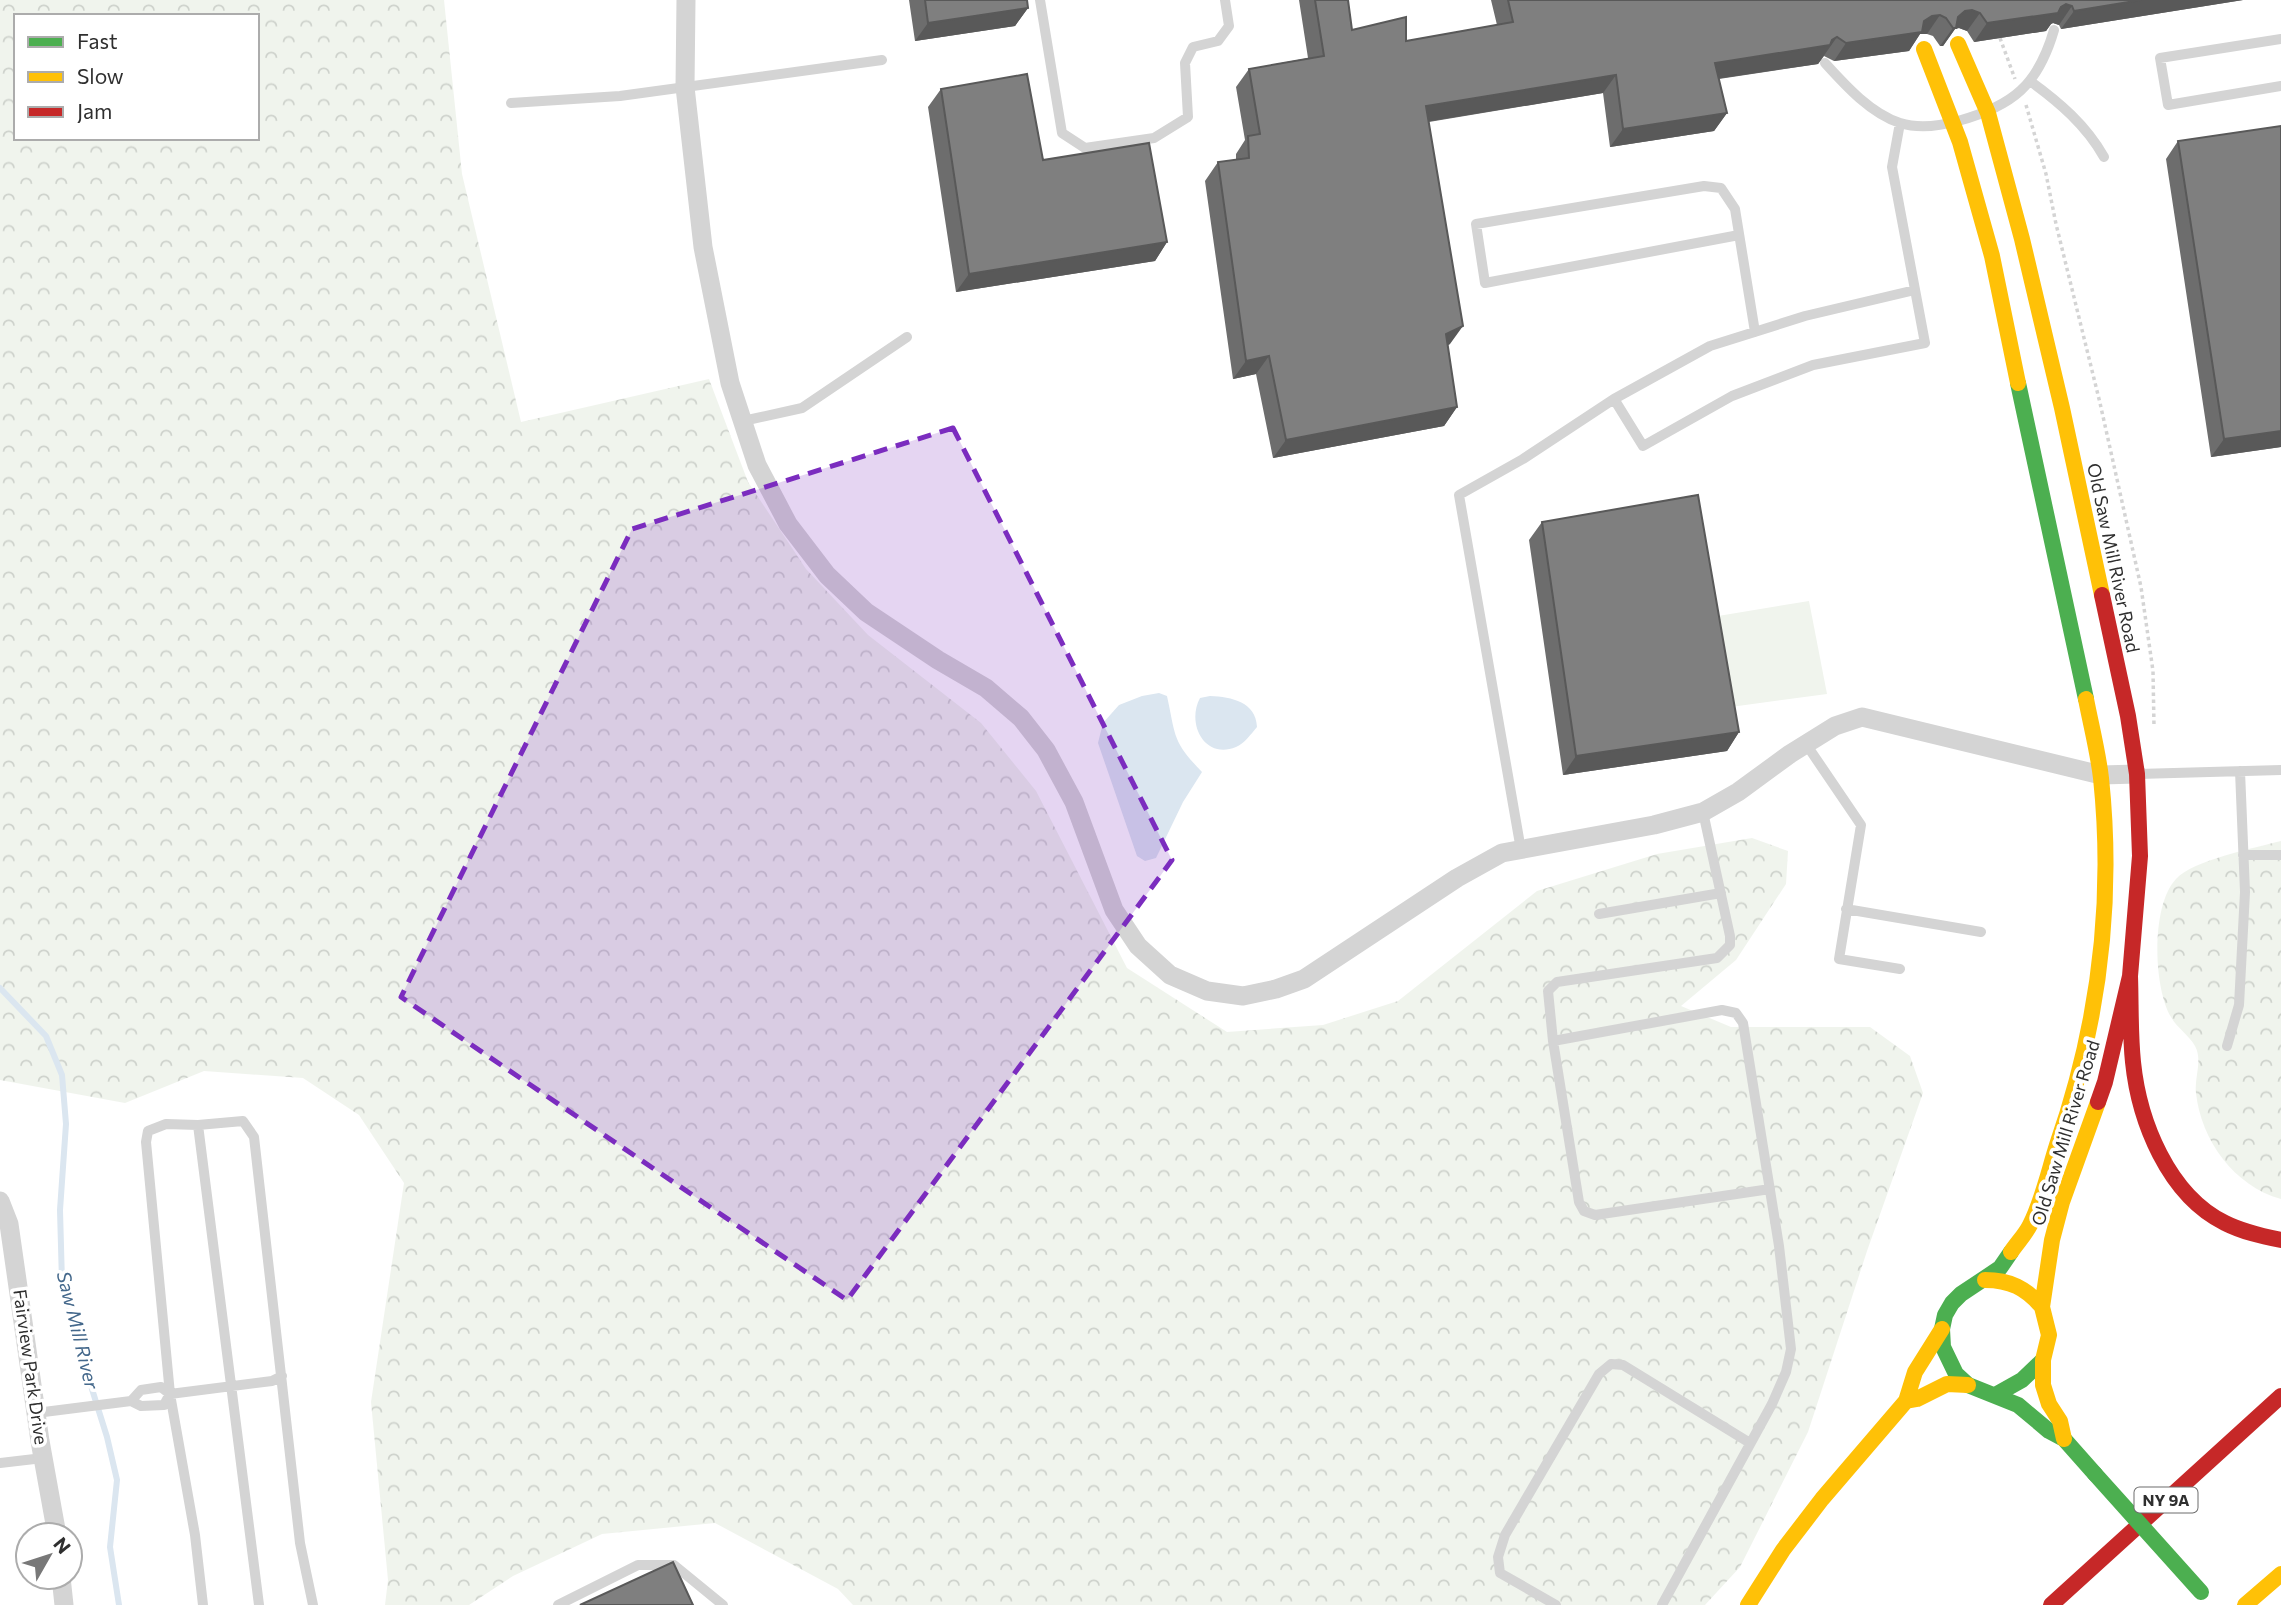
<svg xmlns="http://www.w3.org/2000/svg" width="2281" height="1605" viewBox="0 0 2281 1605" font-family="Commissioner,sans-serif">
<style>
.forest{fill:url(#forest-crowns);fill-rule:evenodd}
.pitch{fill:#f0f4ed}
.water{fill:#dbe6f0}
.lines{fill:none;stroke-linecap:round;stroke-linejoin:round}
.stream{stroke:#dbe6f0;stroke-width:6}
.path{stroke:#d4d4d4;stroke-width:3.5;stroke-dasharray:3.5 3.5;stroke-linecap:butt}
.lane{stroke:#d4d4d4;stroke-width:10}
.street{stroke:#d4d4d4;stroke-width:19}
.fast{stroke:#4caf50;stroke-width:16}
.slow{stroke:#ffc107;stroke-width:16}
.jam{stroke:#c62828;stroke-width:16}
.fast-bridge{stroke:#4caf50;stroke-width:16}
.wall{fill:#6d6d6d}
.shaded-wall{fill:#595959}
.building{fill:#7f7f7f;stroke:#595959;stroke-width:2}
.marked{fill:#7b2cbf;fill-opacity:0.2;stroke:#7b2cbf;stroke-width:5;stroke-dasharray:14 9;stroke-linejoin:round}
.labels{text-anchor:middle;stroke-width:7;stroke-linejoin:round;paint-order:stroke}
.shield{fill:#fff;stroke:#6d6d6d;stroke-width:2}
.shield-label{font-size:16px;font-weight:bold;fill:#2f2f2f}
.street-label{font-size:18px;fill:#2f2f2f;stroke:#fff}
.water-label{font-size:19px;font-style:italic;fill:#44688b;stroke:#fff}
</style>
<defs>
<pattern id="forest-crowns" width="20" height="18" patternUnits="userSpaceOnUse" patternTransform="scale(1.75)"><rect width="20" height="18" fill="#f0f4ed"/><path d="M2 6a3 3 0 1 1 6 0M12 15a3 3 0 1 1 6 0" fill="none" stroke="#ced2cc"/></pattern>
</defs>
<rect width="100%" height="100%" fill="#fff"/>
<path class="forest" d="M0,0H444L462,174L521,422L709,379L748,482L806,569L868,635L981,723L1036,791L1127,968L1227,1032L1323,1025L1398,1001L1537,891L1657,854L1752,838L1788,851L1786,884L1736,960L1681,1006L1731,1027H1870L1910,1056L1923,1093L1867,1251L1808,1432L1740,1567L1705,1605H853L838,1589L715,1523L602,1534L513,1576L469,1605H385L388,1580L371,1402L404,1183L359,1115L303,1078L204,1071L125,1103L0,1080ZM16,16H257V138H16Z
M2281,841V1199C2234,1186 2201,1140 2196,1093C2194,1077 2203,1061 2195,1046C2189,1035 2177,1028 2171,1017C2153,987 2151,905 2176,879C2193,860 2255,848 2281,841Z"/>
<path class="pitch" d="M1809,601L1827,694L1716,709L1700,619Z"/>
<path class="water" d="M1159,693L1167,696C1176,737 1172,741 1202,772L1183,802L1156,858L1145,861L1137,856L1098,743L1103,723L1119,705L1142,696Z
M1210,696C1232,697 1256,702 1257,727C1251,734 1244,744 1236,747C1205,760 1186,724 1200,698Z"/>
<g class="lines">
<path class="stream" d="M0,988L46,1036L62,1075L66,1124L60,1210L62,1282L81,1354L107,1437L117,1480L110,1547L119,1605"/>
<path class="path" d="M2000,38L2015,79
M2026,105L2046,174L2056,224L2100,403L2141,587L2153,671L2154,727"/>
<path class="lane" d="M1040,0L1062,133L1085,148L1154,138L1188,117L1185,63L1193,47L1218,41L1229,26L1225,0
M2281,39L2160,58L2168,105L2281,86
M1825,63C1845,85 1870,113 1900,123C1919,129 1940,126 1958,121C2013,106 2038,85 2054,30
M2030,81C2059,102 2086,125 2104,157
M511,103L620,96L882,60
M1739,235L1485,283L1476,224L1704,186L1721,188L1735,209L1755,332
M1614,399L1643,446L1732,396L1813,365L1925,343L1892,167L1900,123
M743,421L802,408L907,337
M1806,744L1861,825L1839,959L1900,969
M2138,774L2281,770
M1521,850L1459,495L1523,459L1614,399L1710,346L1805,316L1915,290
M2243,855H2281
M1846,909L1981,932
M1599,914L1721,893
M1553,1041L1548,991L1557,982L1717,958L1730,945V936L1703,812
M2227,1046L2239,1005L2245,892L2240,771
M198,1125L166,1124L148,1131L146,1142L170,1394L195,1535L203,1605
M170,1394L272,1381L282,1376
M36,1413L131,1401L141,1406L164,1405L170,1394L161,1387L141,1390L131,1401
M0,1463L43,1458
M259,1605L198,1125L243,1121L254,1137L300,1543L313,1605
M558,1605L638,1565H674L723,1605
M1556,1605L1500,1573L1498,1557L1505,1535L1599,1374L1611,1364L1623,1365L1750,1443
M1662,1605L1772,1404L1786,1372L1791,1349L1779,1246L1743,1023L1736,1013L1722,1010L1553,1041L1579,1202L1584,1211L1595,1215L1770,1189"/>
<path class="street" d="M686,0L685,87L703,247L730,383L757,465L788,524L827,575L866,612L938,660L986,688L1021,718L1046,750L1074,802L1114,910L1138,946L1170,975L1207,991L1243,996L1276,989L1304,979L1457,878L1502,853L1654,825L1703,812L1738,792L1790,754L1835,726L1862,717L2101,775L2137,774
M0,1201L9,1224L40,1441L57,1535
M61,1577L64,1605"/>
<path class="fast" d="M2018,383L2086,699
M2011,1252L2000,1268L1961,1294L1952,1303L1945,1315L1942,1329L1943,1347L1956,1374L1968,1385L2018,1405L2049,1431L2064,1439L2095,1474
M1997,1394L2022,1380L2043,1360"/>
<path class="slow" d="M1958,44L1988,113L2022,239L2062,408L2102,595
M1924,49L1960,142L1992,256L2018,383
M2011,1252C2017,1243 2025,1235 2030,1225C2042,1202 2049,1170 2057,1145C2098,1027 2114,902 2101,778C2098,752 2091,725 2086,699
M1985,1280C2010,1280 2026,1288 2042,1307
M1906,1401L1917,1399L1947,1384L1968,1385
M2064,1439L2060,1421L2049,1404L2043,1385V1360L2049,1335L2042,1307L2052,1240L2062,1202L2098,1102
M1748,1605L1783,1550L1822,1499L1906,1401L1915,1372L1942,1329
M2245,1605L2281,1574"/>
<path class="jam" d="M2130,976C2131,1004 2130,1033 2133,1062C2139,1121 2168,1195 2225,1223C2243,1232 2261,1236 2281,1240
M2098,1102L2105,1082L2130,976L2140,856L2137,774L2128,716L2102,595
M2051,1605L2281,1396"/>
<path class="fast-bridge" d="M2095,1474L2201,1592"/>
</g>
<path class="wall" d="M909,0H1027L1028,8L1015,26L915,41Z
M1299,0H1348L1352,30L1406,41L1497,25L1491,0H2243L2061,29L2059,25L2053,23L2051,24L2046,31L1974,42L1967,31L1959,28L1955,29L1943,46H1940L1933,36L1927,34H1920L1909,51L1834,61L1824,56L1818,64L1719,79L1727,113L1714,131L1610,147L1603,93L1429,122L1450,344L1448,345L1457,407L1444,426L1273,458L1256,374L1233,379L1205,181L1218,162L1236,160V154L1245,140L1236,87L1249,69L1308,58Z
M941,89L1043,160L1167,242L1155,261L956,292L928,107Z
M2178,141L2281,447L2211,457L2166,159Z
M1542,522L1739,732L1727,751L1563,775L1529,540Z"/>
<path class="shaded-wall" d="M2141,0H2243L2061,29L2074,11Z
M2066,4L2072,6L2059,25L2053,23L2051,24L2046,31L1974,42L1987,23L2061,7Z
M1028,8L1015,26L915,41L928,23Z
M1972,10L1980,13L1967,31L1959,28L1955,29L1943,46H1940L1953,28L1958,17L1965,11Z
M1940,15L1927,34H1920L1909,51L1834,61L1846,43L1924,21L1932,16Z
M1837,37L1818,64L1702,81L1715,63L1832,40Z
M1616,75L1603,93L1413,124L1426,106Z
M1727,113L1714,131L1610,147L1623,129Z
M1167,242L1155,261L956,292L969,274Z
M1463,326L1450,344L1433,352L1446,334Z
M1269,356L1256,374L1233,379L1246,361Z
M1457,407L1444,426L1273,458L1286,440Z
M2281,431V447L2211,457L2224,439Z
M1739,732L1727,751L1563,775L1576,756Z"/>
<path class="building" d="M925,0H1027L1028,8L928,23Z
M1315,0H1348L1352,30L1406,17V41L1513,22L1508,0H2141L2074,11L2072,6L2066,4L2061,7L2058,13L1987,23L1980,13L1972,10L1965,11L1958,17L1956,28H1953L1946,18L1940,15L1932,16L1924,21L1922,32L1846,43L1837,37L1832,40L1830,45L1715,63L1727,113L1623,129L1616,75L1426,106L1463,326L1446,334L1457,407L1286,440L1269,356L1246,361L1218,162L1249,158L1248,136L1260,134L1249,69L1324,56Z
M1027,74L1043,160L1149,143L1167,242L969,274L941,89Z
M2281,126V431L2224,439L2178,141Z
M1698,495L1739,732L1576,756L1542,522Z
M673,1562L693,1605H580Z"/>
<path class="marked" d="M953,428L1172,860L847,1300L401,997L632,529Z"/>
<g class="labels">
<rect class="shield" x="2134.5" y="1487.5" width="63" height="25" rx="5"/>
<g class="shield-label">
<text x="2166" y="1506">NY 9A</text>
</g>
<g class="street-label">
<text transform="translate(2113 558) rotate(78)" y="6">Old Saw Mill River Road</text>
<text transform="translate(2066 1133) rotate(-73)" y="6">Old Saw Mill River Road</text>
<text transform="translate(30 1367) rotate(82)" y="6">Fairview Park Drive</text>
</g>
<g class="water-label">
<text transform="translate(78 1330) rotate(76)" y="7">Saw Mill River</text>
</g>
</g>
<rect x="14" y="14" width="245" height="126" fill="#ffffff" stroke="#acacac" stroke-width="2"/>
<rect x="28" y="37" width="35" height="10" fill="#4caf50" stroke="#acacac" stroke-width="2"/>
<text x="77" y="49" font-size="21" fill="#2f2f2f">Fast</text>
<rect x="28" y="72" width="35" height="10" fill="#ffc107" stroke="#acacac" stroke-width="2"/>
<text x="77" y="84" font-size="21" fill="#2f2f2f">Slow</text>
<rect x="28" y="107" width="35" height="10" fill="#c62828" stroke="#acacac" stroke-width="2"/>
<text x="77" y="119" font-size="21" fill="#2f2f2f">Jam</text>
<g transform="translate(49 1556) rotate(51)"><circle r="33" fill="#ffffff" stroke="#acacac" stroke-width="2"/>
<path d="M0-5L12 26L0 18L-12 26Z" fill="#787878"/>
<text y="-10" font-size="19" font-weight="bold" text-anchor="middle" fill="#2f2f2f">N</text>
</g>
</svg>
